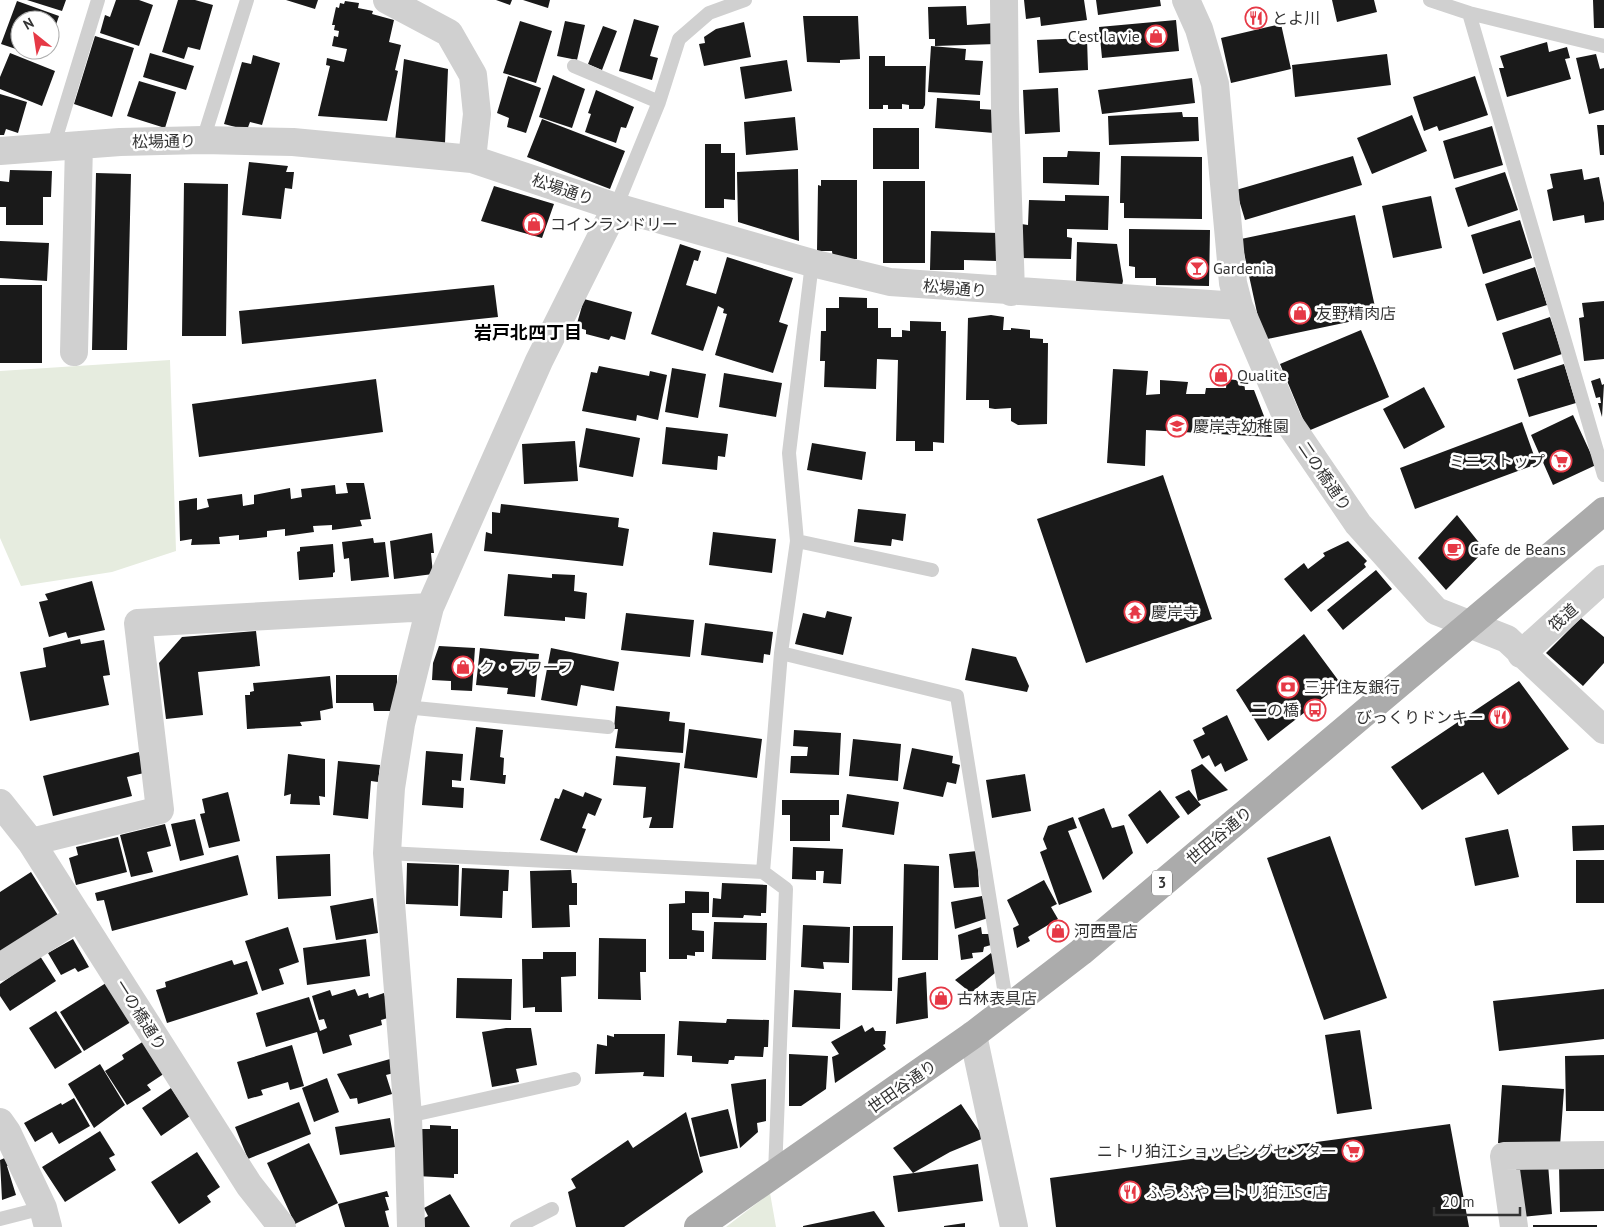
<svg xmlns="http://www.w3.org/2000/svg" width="1604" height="1227" viewBox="0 0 1604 1227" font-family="'PT Sans','Noto Sans JP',sans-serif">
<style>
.green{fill:#e6ecdf}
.building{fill:#1a1a1a}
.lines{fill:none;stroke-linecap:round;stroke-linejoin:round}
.lane{stroke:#d0d0d0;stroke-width:14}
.street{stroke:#d0d0d0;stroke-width:28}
.primary{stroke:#ababab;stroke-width:28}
.labels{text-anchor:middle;stroke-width:5;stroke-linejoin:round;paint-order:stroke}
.shield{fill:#fff;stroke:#707070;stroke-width:1}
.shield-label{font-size:15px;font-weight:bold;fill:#333}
.poi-label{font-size:16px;fill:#333;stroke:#fff;text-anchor:start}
.street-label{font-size:16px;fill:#333;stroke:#fff}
.neighbourhood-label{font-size:18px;font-weight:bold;fill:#000;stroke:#fff}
</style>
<rect width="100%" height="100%" fill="#fff"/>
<path class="green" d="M170,360L176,551L112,572L21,586L0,538V371Z
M770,1193L776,1227H726Z"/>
<path class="building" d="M27,0H66L62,11Z
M116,0H139L153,5L139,46L100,33L105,15L110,17Z
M178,0H195L213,5L200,50L188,47L184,59L162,52Z
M286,0H318L315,9Z
M496,0H512L510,5Z
M523,0H550L548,8Z
M1024,0H1084L1087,20L1041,26L1040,17L1026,19Z
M1096,0H1160L1161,6L1098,15Z
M1332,0H1374L1377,12L1337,22Z
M1593,0H1604V28H1594Z
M17,1L59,16L50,42V20H20V50H45L43,56L31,52V54L1,44Z
M345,1L359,3L358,8L373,11L372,14L394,20L389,42L401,45L395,70L398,71L387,121L318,116L330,66L326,65L327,58L344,62L347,49L332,46L334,36L338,37L339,31L334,30L335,25H332L336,7L339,8L340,3L344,4Z
M966,6L967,25L995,23L996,44L935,46V39H929L928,7Z
M803,16H858L860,59L840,60V63L807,62Z
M634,19L659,26L650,56L658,58L652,80L619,71Z
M1176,20L1179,51L1102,58L1099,27Z
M520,21L552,31L536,83L503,73Z
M565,21L585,25L577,60L557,56Z
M744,22L751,57L704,66L699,44L705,43L704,37L716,29Z
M1281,24L1291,69L1231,83L1221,38Z
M603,26L617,31L602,70L588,64Z
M95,36L134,48L112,117L74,104Z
M1087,38L1088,70L1039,73L1037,40Z
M1547,42L1549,52L1567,47L1570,58L1565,59L1571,79L1507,97L1499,68H1504L1500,56Z
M931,46L966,49L965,60L983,61L980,95L928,92Z
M10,53L55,71L42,106L0,89V77Z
M150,53L194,66L186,90L143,77Z
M1387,54L1391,85L1295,97L1292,65Z
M1596,54L1600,69L1604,68V110L1589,114L1576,58Z
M253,55L280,63L262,125L250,122L247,130L224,124L242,62L251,64Z
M869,56H885V66H926L925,105L923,109H909V105L902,104V109H888V105H883V109H869Z
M404,59L448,69L445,143L395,142Z
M787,60L792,91L745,99L740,67Z
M553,75L585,89L572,128L539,117Z
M508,76L541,88L526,133L507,127L509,118L497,113Z
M1475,76L1488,115L1439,131L1437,126L1424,131L1413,97Z
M1192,78L1195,103L1102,114L1098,90Z
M139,81L176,92L165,128L127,116Z
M1058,88L1060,132L1025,134L1023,90Z
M596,90L634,107L626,128L621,127L616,143L585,132L591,114L588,113Z
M0,94L27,102L18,133L6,129L4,135H0Z
M937,98L980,101V109L996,110L994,133L935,128Z
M1182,112L1183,117H1198L1199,141L1109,145L1108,116Z
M1412,115L1427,151L1372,174L1357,138Z
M795,117L798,150L746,155L744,122Z
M542,119L625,151L610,189L527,157Z
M1597,125H1604V155H1600Z
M1492,126L1503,165L1454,179L1443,141Z
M873,128H919V169H873Z
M705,144H721V153H735V200L724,199V208H705Z
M1068,151L1100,152L1099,185L1043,183V157H1067Z
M1121,156L1202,157V219L1124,218V203H1120Z
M1353,156L1362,185L1245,220L1236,190Z
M249,162L288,166L286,172H294L292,189L285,188L281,219L242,215Z
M798,169L799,241L738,222L737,172Z
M1582,169L1584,180L1599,177L1604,203V220L1585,223L1584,215L1553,221L1547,190L1553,188L1550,174Z
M10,170L52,171L51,197H43V225H6V207H0V181L9,182Z
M1505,172L1518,210L1468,227L1455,188Z
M96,173L131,174L127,350H92Z
M821,180H857V259H833L832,251H817L818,185L821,186Z
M883,181H925V263H883Z
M184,183L228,184L226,336H182Z
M494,186L554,204L542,238L481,221Z
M1065,195L1109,196L1108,230L1067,229V237L1072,238L1071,259L1020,258L1021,224L1028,225L1029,200L1065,201Z
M1431,196L1442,248L1393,258L1382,206Z
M1355,215L1377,316L1263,340L1241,239Z
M1520,220L1532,258L1483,274L1471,235Z
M1129,229L1210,230L1209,286L1156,285V278H1135V267L1129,266Z
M931,231L998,233L997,261L964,260V270H930Z
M0,241L49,243L47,281L0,278Z
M1077,242L1117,244L1123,281L1122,285L1076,283Z
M680,244L701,251L698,261L694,260L686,285L716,294L727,257L793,278L779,322L788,325L773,373L715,355L727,314L723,313L724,309L718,306L703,351L651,334Z
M1535,267L1547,305L1497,321L1485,284Z
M0,285H42V363H0Z
M494,285L498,317L242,344L239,311Z
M839,297L867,298V308H878V328H891V337H902V330L910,331V321L941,322V331H946L944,443L933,442V451H915V441H896L898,360L877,359L876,389L824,387L825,361H820L821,331H826V308H839Z
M584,299L632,312L625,340L611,336L609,340L586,334V330L576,327Z
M1604,301V359L1584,361L1579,318L1584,317L1582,303Z
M991,315L1004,317L1003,330H1011V328L1030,330V338L1043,339V343H1048L1047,424L1018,425L1011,421V408L995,409L989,408V400H966L968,318Z
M1550,317L1562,354L1514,370L1502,333Z
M1361,330L1389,397L1308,431L1280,364Z
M1564,364L1576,403L1529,417L1517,379Z
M599,366L649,376L650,371L667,375L658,420L637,415L636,421L582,411L591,372L597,373Z
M672,368L706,374L698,418L665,412Z
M1113,369L1148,371L1146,395L1160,394V380L1188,382L1186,394H1205L1206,388H1226L1227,379L1244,381L1245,390H1254L1272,437L1146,430L1145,466L1107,463Z
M724,373L782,383L776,417L719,407Z
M1600,378L1602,385L1604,384L1602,417L1598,403H1601L1600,397L1596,398L1591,381Z
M376,379L383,432L199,457L192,404Z
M1424,387L1445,427L1404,449L1383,409Z
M1573,415L1596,465L1553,485L1531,435Z
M1522,422L1537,464L1415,509L1400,468Z
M666,427L728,434L725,457L718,456L717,470L662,464Z
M586,428L640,438L633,477L579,467Z
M575,441L578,481L524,484L522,444Z
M812,443L866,452L862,480L807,470Z
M1163,475L1212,619L1086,663L1037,519Z
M346,483H364L371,519L360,520L362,526L332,530V525L313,526L314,532L285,536V529L267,531V537L239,540V535L219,537L220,544L191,545L192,539L180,541L179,501L197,498V510L209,507L207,499L242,494L243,506L254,504V495L290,488L291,499L302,497L301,489L335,485L336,494L348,493Z
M501,504L619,518L618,527L629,529L623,566L484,551L486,532L492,534V512L500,513Z
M858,509L906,514L903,541L892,539L891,546L854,542Z
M1457,515L1485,550L1446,590L1418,558Z
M713,532L776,539L772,573L709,565Z
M432,533L434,553H431L433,574L394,579L390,541Z
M373,538L374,543L385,542L389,577L351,581L349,558L344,559L342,542Z
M1348,541L1367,561L1364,564L1366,567L1311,612L1284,579L1304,563L1308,569L1325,556L1323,553Z
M333,544L335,572L333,573V577L299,580L297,552L300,551V547Z
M1376,570L1392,589L1343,630L1327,610Z
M508,574L552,578V574L575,575L574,591L587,593L585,619L565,617V621L504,616Z
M92,581L105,630L68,638L66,632L49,637L39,602L48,600L45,594Z
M827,611L852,617L843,655L795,644L803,613L825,618Z
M626,613L694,620L690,657L621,650Z
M1581,618L1604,637V663L1583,686L1546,653Z
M705,623L773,632L770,655L764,654L763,663L701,655Z
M256,631L260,666L198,672L203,715L166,719L159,663L182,637Z
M1304,634L1341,684L1268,741L1236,690Z
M80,639L81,644L104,640L110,675L103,676L109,705L30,721L20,672L46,667L43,648Z
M439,646L475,648L472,691L451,690V681L432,680L433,663Z
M480,648L539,654L535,697L507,694L508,688L476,685Z
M551,648L619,662L614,691L581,685L577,706L541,700Z
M972,648L1016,657L1029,686L1027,692L965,680Z
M336,675H397V700L393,711H374L373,703H336Z
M330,676L333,708L320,711L321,720L300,722L302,726L247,729L245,695H250V692L254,691L253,683Z
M1519,681L1569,749L1498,795L1483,772L1422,810L1391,767Z
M616,706L670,712L669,721L685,723L683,753L615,748L618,729H614Z
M1227,715L1248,760L1225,772L1221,763L1215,767L1209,755L1202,759L1193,740L1205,734L1202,728Z
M476,727L503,730L500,757L504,758L503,775H506L505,784L470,780Z
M689,729L762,739L757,778L684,768Z
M794,730L841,733L839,775L790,773L791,756H807L808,747L793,746Z
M853,739L901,744L898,781L849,776Z
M912,748L953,756L952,763L960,765L956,784L947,782L943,797L903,789Z
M426,751L463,754L461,781L452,780V787L464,788L463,808L422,805Z
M139,752L144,773L127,777L132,796L53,816L43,776Z
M288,754L325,759V797L319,796L320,805L290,804L291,794L284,796Z
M616,756L680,763L673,828H649L652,817L643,818L646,787L613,785Z
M338,761L380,765L378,782L371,781L368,819L333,815Z
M1202,764L1228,790L1198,801L1191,770Z
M1025,774L1031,811L992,818L986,780Z
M563,789L583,797L585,792L602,799L595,816L588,813L582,828L586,829L577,853L540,840L555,798L559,799Z
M1160,790L1180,817L1147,844L1128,815Z
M1189,790L1201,805L1188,815L1175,797Z
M228,792L240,841L209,848L200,814L205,813L202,799Z
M847,794L899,802L894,835L842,827Z
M782,800H839V815H830V841H790V815H782Z
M1104,808L1112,828L1124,825L1133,853L1103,880L1078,818Z
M1073,817L1077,828L1068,831L1092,892L1059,905L1040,852L1047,849L1043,839L1048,826Z
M195,819L204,855L180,861L171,824Z
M165,824L171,846L147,852L153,872L131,877L120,835Z
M1604,825V850L1573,851L1572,826Z
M1508,829L1519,877L1475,886L1465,838Z
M1330,836L1387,998L1324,1020L1267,858Z
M118,837L127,872L76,885L69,858L78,855L76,847Z
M793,847L843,849L841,884L823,883L824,871H816V880L792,879Z
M977,851L979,887L954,888L949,854Z
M330,854L331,896L278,899L276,856Z
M238,855L248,895L112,931L104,900L97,901L95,893Z
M1576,860H1604V903H1576Z
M407,863L459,865L458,906L406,904Z
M904,864L939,866L938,960H902Z
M462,868L509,870L508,891H503L502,918L460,916Z
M571,870L572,883H577V905H569L570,927L532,928L530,871Z
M31,872L59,917L0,954V892Z
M1044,880L1057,904L1051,907L1058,919L1028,937L1030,941L1017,948L1013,928L1019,925L1007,900Z
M722,883L767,885L766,913H761V916L744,915L743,918L712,917L713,898L721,899Z
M685,891L709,892V913H692V930L704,931V952H695V956L687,955V959H669V904L685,903Z
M982,896L988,918L955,929L951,902Z
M373,898L378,933L336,940L330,906Z
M714,922L767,923L766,960L712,959Z
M803,925L850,927L849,963L823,962L824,969L801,967Z
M853,926H893L892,991L852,990Z
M288,927L299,962L279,969L284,984L262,991L245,941Z
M981,927L982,934H990L991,945L984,947L983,952L972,953L973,958L961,960L958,935Z
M599,938L646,939V972H640L641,1000L598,999Z
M73,939L89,967L78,972L75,968L61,975L48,953Z
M366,939L370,976L307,985L303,948Z
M543,952H576V976L561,977L562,1012H535V1007L523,1008L522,959H543Z
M991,953L1001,968L971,993L955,980Z
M40,956L56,981L10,1011L0,996V984Z
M232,960L234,965L247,961L258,994L167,1023L156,990L166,987L165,982Z
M926,972L928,1018L896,1024L898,978Z
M457,978L512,979L511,1020L456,1018Z
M106,983L131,1022L84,1051L60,1012Z
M355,989L358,996L368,993L369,998L384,993L391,1017L381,1020L382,1025L349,1035L352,1045L323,1054L317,1032L266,1047L256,1013L309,997L320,1031L327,1028L324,1019L319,1020L312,996L330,990L332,996Z
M1604,989V1039L1499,1051L1493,1001Z
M794,990L841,993L840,1029L792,1027Z
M56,1011L82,1052L55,1069L29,1028Z
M727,1019L769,1020L768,1047H764L763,1057L735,1056L734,1060H729L728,1064L692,1062V1056L677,1055L679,1021L726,1023Z
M862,1025L865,1032L873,1027L875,1031H886L885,1044L883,1045L886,1049L835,1083L832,1057L839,1054L831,1042Z
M506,1028H531L537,1065L516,1069L519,1082L492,1087L482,1032Z
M1360,1030L1372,1109L1337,1114L1325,1035Z
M614,1034H665L664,1077L643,1076L644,1072L595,1074L597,1044L607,1046V1035L614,1037Z
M144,1041L165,1073L147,1085L151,1090L127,1105L105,1071L124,1059L122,1055Z
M292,1045L304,1086L290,1090L288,1082L261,1090L263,1095L248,1099L237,1062Z
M789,1054L828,1056L826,1089L801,1106H789Z
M1604,1055V1111H1566L1565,1056Z
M390,1059L394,1073L386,1075L392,1094L358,1104L357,1098L350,1099L337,1074Z
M100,1064L125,1105L94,1128L68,1084Z
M327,1078L339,1112L314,1122L302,1088Z
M766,1079V1121L757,1123L758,1132L740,1148L731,1084Z
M1502,1085L1564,1089L1560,1146L1498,1143Z
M171,1088L190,1116L161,1136L142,1108Z
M74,1098L90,1126L59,1144L52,1132L35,1142L24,1123L61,1103L62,1105Z
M299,1102L311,1134L248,1159L235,1127Z
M961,1104L984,1138L950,1152L913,1173L893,1148Z
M728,1109L738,1148L700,1157L691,1118Z
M686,1112L703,1172L624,1227H576L568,1192L576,1188L571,1179L628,1140L633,1148Z
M390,1118L395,1147L340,1155L335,1127Z
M1450,1124L1469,1227H1056L1050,1178Z
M430,1125L451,1126V1129H458V1174H454V1178L417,1176V1129H430Z
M100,1131L115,1155L109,1158L116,1170L65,1202L42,1167Z
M309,1143L338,1203L295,1224L267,1163Z
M197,1152L220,1187L207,1196L211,1202L179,1224L151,1182Z
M7,1157L10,1165L7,1166L16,1195L2,1200L0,1160Z
M978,1164L983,1201L898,1212L893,1176Z
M1548,1164L1552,1214L1520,1217L1516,1167Z
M1604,1165V1211L1560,1212L1559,1166Z
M387,1191L389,1197H385L389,1210L385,1211L389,1227H345L338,1204Z
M450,1194L470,1227H420L417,1222L428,1216L424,1208Z
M874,1211L885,1227H803V1226Z
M965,1223V1227H944V1226Z
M1533,1225H1597V1227H1533Z"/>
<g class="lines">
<path class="lane" d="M1430,0L1469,13
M1604,46L1469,13L1604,475
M574,66L659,102
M203,140L247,0
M53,147L98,0
M616,207L659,102L679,39L709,13L745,0
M797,541L932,570
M781,653L957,696L1007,1007
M405,707L608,727
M387,853L763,872L786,889L775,1173
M763,872L781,653L797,541L789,453L812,263
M408,1116L574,1079
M0,1219L43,1208
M517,1227L552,1209"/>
<path class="street" d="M387,0L449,33L473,75L477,114L472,159
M1004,0L1005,109L1011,292
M1186,0L1199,29L1215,84L1233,283L1239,306L1289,423L1358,524L1436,611L1507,639L1604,730
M0,151L120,142L203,140L293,142L472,159L616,207L812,263L890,282L1239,306
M74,352L79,145
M1521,654L1604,579
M0,803L31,842L249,1185L282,1227
M31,842L160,810L138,623L430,607
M0,967L79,917
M973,1035L1014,1227
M0,1122L7,1132L43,1208L48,1227
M411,1227L408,1116L387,853L391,788L401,724L430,607L539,361L616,207
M1514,1227L1504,1156L1604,1155"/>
<path class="primary" d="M698,1227L973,1035L1081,952L1604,511"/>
</g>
<defs>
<g id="restaurant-ring" transform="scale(1.125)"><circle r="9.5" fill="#fff" stroke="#e63946" stroke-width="1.5"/><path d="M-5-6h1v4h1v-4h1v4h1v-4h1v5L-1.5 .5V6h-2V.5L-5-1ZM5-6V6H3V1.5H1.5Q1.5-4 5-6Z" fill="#e63946"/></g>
<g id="shop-ring" transform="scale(1.125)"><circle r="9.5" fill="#fff" stroke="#e63946" stroke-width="1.5"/><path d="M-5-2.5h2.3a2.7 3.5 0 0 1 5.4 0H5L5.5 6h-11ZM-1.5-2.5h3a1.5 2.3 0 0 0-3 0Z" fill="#e63946"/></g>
<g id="bar-ring" transform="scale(1.125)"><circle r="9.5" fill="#fff" stroke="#e63946" stroke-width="1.5"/><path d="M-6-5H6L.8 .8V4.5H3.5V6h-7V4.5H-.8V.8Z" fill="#e63946"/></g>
<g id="school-ring" transform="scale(1.125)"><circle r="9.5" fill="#fff" stroke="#e63946" stroke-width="1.5"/><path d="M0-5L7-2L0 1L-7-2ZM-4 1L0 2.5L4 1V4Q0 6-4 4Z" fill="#e63946"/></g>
<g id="supermarket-ring" transform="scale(1.125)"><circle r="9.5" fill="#fff" stroke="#e63946" stroke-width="1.5"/><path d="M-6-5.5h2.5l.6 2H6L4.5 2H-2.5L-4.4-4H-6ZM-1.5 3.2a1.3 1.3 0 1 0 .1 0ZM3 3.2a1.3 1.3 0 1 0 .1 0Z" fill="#e63946"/></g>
<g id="cafe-ring" transform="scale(1.125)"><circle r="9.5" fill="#fff" stroke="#e63946" stroke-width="1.5"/><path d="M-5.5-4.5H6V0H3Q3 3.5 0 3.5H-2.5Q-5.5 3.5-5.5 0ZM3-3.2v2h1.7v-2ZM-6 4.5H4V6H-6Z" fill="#e63946"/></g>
<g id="temple-ring" transform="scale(1.125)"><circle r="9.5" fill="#fff" stroke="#e63946" stroke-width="1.5"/><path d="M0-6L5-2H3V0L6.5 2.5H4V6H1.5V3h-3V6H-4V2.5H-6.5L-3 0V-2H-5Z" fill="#e63946"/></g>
<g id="bank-ring" transform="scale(1.125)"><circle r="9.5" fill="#fff" stroke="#e63946" stroke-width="1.5"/><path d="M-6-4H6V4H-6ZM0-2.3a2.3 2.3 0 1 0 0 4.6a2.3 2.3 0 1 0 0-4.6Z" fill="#e63946"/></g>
<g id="bus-ring" transform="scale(1.125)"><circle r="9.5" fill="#fff" stroke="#e63946" stroke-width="1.5"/><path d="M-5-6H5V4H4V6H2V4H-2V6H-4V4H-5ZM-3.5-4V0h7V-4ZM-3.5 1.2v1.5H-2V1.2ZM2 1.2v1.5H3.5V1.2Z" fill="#e63946"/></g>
</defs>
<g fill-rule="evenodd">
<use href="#restaurant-ring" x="1256" y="18"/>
<use href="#shop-ring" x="1156" y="36"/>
<use href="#shop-ring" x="534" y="224"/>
<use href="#bar-ring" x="1197" y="268"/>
<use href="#shop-ring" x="1300" y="313"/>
<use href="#shop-ring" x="1221" y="375"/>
<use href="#school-ring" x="1177" y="426"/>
<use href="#supermarket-ring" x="1561" y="461"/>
<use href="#cafe-ring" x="1454" y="549"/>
<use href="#temple-ring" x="1135" y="612"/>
<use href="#shop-ring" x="463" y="667"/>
<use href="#bank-ring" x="1288" y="687"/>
<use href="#bus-ring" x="1315" y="710"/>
<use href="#restaurant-ring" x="1500" y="717"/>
<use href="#shop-ring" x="1058" y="931"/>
<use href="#shop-ring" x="941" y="998"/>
<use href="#supermarket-ring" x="1353" y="1151"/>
<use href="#restaurant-ring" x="1130" y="1192"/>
</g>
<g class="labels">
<rect class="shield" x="1152" y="870.5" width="20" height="25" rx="4"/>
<g class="shield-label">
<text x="1162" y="888">3</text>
</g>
<g class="poi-label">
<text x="1272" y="24">とよ川</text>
<text x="1140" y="42" text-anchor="end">C'est la vie</text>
<text x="550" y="230">コインランドリー</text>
<text x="1213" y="274">Gardenia</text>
<text x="1316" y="319">友野精肉店</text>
<text x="1237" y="381">Qualite</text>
<text x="1193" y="432">慶岸寺幼稚園</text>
<text x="1545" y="467" text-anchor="end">ミニストップ</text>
<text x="1470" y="555">Cafe de Beans</text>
<text x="1151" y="618">慶岸寺</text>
<text x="479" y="673">ク・フワーフ</text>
<text x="1304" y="693">三井住友銀行</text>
<text x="1299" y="716" text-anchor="end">二の橋</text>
<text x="1484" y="723" text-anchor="end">びっくりドンキー</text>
<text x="1074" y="937">河西畳店</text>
<text x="957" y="1004">古林表具店</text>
<text x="1337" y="1157" text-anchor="end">ニトリ狛江ショッピングセンター</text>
<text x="1146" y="1198">ふうふや ニトリ狛江SC店</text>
</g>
<g class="street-label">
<text transform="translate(164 141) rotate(-1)" y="6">松場通り</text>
<text transform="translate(563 189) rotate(19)" y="6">松場通り</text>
<text transform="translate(955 288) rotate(5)" y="6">松場通り</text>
<text transform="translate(1325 476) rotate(56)" y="6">二の橋通り</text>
<text transform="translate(1563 617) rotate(-42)" y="6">筏道</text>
<text transform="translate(1219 835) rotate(-40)" y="6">世田谷通り</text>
<text transform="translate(141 1015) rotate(58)" y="6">一の橋通り</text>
<text transform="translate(902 1086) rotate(-35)" y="6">世田谷通り</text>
</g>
<g class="neighbourhood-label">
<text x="528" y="339">岩戸北四丁目</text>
</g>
</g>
<g transform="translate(35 35) rotate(330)"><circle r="24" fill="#ffffff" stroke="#adadad"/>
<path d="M0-4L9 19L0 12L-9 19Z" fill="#e63946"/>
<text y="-8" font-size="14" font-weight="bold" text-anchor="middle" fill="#333333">N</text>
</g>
<path d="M1434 1207v8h86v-8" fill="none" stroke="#333333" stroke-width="2.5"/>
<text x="1442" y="1207" font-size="15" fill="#333333" stroke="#ffffff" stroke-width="4" paint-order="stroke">20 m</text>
</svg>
